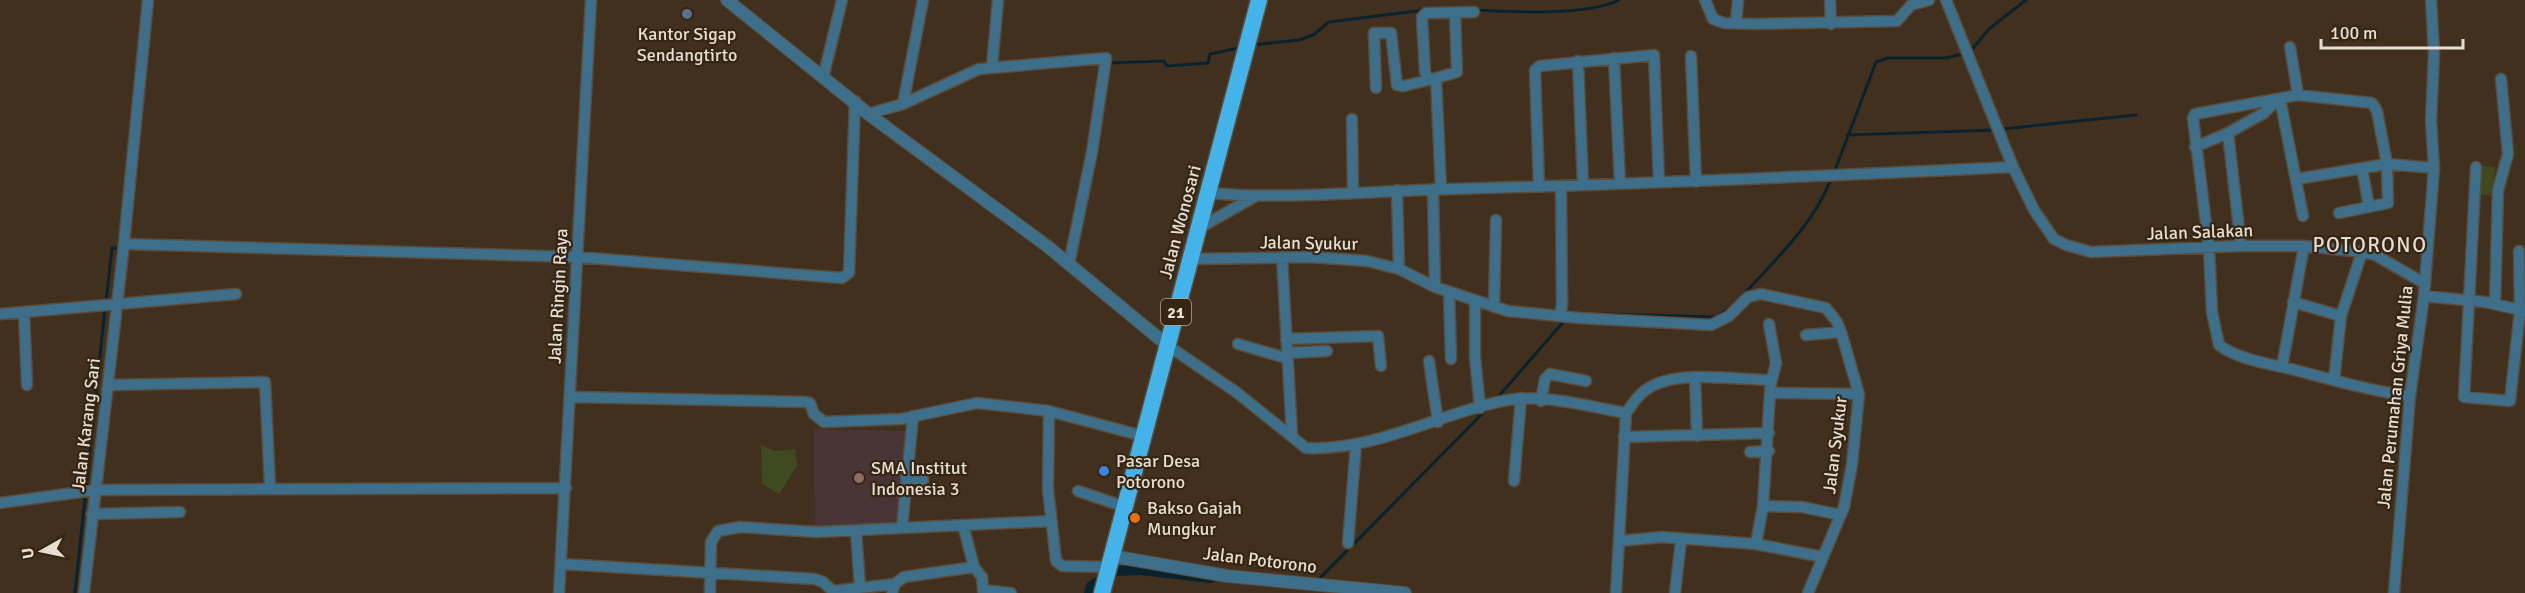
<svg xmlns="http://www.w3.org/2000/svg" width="2525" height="593" viewBox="0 0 2525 593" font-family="Signika,sans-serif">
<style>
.education{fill:#4a3536}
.green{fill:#414921}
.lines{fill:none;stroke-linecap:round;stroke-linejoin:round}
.stream{stroke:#0a222d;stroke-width:3}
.canal{stroke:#0a222d;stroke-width:10}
.minor-casing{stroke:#5b4c3a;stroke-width:13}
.tertiary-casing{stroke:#5b4c3a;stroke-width:14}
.trunk-casing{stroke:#5b4c3a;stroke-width:19}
.minor{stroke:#3d6f8a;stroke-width:10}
.tertiary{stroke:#3d6f8a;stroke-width:12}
.trunk{stroke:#43b3e9;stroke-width:16}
.service-dot{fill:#5c6f8a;stroke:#352614;stroke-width:2}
.shop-dot{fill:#3f7fe0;stroke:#352614;stroke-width:2}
.education-dot{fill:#8d6e63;stroke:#352614;stroke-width:2}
.food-dot{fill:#e8710a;stroke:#352614;stroke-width:2}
.labels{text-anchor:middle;stroke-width:4.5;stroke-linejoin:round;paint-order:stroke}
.shield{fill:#352614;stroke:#b2a699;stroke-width:1.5}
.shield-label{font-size:16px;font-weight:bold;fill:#e7ddd2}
.poi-label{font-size:18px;fill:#e7ddd2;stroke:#352614;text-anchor:start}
.street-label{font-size:18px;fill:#e7ddd2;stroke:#352614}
.quarter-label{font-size:21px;letter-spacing:1.5px;fill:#e7ddd2;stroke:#352614}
</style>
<rect width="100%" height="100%" fill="#40301d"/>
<path class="education" d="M814,429L907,431L898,525L815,526Z"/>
<path class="green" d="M2479,166L2495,167L2493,196L2478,194Z
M761,445L775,451L795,449L797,466L779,494L762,484Z"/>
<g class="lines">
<path class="stream" d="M1476,10C1512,12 1588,16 1619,0
M1252,45L1299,40L1313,35L1329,22L1424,10
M1107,63L1164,61L1167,66L1208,63L1210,54L1239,48
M880,117L896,111
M2002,129L2136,115
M1847,135L1995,130
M1834,173L1876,62L1888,58H1946L1970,52L1989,29L2026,0
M1743,295C1775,260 1814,224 1831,179
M106,302L112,248H120
M1604,314L1716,317L1730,308
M1497,398L1565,320
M1318,580L1486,410
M75,593L105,308"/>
<path class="canal" d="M1089,593L1091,586L1116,571L1140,570L1211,578"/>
<g class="minor-casing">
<path id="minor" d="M1705,0L1713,19L1724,23L1756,24L1897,21L1911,5L1929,0
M1830,0L1831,24
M1736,23L1738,0
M2290,47L2298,95
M1691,56L1696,182
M1614,58L1620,184
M1578,61L1583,185
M992,67L998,0
M823,78L842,0
M1436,78L1457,72L1455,13
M1376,88L1374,33H1391L1397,85L1404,86L1428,80
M2280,99L2303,216
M903,104L979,69L1106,58L1092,152L1069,264
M868,114L903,104L923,0
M1352,119L1353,192
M2195,147L2228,133
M2013,167L2034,210L2054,239L2066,245L2091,252L2241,246H2304L2362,252L2375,255L2424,283
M2476,167L2464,397L2510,401L2520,311L2519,251
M2362,168L2369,207
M2297,179L2387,164L2388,203L2339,213
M1539,186L1535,70L1540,66L1654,55L1659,182
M1433,189L1435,287
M1441,189L1436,78L1428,80L1425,72L1422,17L1426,13L1474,12
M1397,190L1399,269
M1208,193C1288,200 1371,191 1452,189C1639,184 1826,176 2013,167L1946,0
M1201,227L1254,197
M124,244L577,257L842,278L849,273L855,101
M2241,246L2228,133L2264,113L2277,100
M1282,257L1292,435
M1190,259L1311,257L1367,261L1399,269L1435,287L1508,311L1579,318L1711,325L1729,316L1748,297L1761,294L1826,308L1837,322L1841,332L1859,394L1852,464L1844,507L1808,593
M1449,292L1451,359
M2424,296L2485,302L2525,311
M1475,300V357L1480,408
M2293,302L2341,316
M2495,304L2498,190L2508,154L2501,79
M1494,307L1496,220
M24,312L27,385
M0,314L236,294
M1560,316L1562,305L1561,186
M1769,324L1776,363L1770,388
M1806,335L1841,332
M1286,339L1378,336L1381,366
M1238,344L1286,358
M1167,345L1236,392L1306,448C1374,451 1434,416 1498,402C1539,392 1586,406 1626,413L1616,593
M1287,353L1327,351
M1429,361L1438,422
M2282,367L2304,246
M1695,377L1697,436
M2334,380L2341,316L2362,252
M108,385L265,382L270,487
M2410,396C2371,391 2333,380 2295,370C2271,364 2239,360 2219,345L2212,312L2209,248L2193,118L2195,114L2298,95L2372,103L2377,111L2387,164L2434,168
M570,397L806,402L810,403L814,414L824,422L901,419L977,403L1049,411L1048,489L1056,561L1062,566L1109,567
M1541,401L1545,379L1550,374L1586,381
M1049,411L1143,436
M1626,413C1631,407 1635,399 1641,394C1668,367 1735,380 1770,380
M1624,437L1769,433
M1750,452L1769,451
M906,477L923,480
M1514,481L1521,398
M1078,491L1125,507
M0,503L95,490L566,488
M92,514L180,512
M1841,515L1802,507L1763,506L1770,393L1859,394
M963,525L974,567
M902,528L1051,521
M856,531L860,587
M1619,541L1662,537L1756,544L1763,506
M1348,543L1356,445
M1756,544L1823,557
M561,564L815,579L823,582L833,591L895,584
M84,593L123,253L148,0
M559,593L591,0
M710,593L711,542L718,531L740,527L817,532L902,528L913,416
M892,593L895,584L904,577L974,567L982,577L983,590L1011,593
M1675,593L1681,540
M2394,593L2410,396L2424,296L2434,168L2431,121L2434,53L2431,0"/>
</g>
<g class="tertiary-casing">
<path id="tertiary" d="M727,0L871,116L1047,246L1167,345
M1112,556L1227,576L1405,593"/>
</g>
<g class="trunk-casing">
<path id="trunk" d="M1102,593L1259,0"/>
</g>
<use href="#minor" class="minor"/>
<use href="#tertiary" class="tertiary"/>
<use href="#trunk" class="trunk"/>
</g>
<circle class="service-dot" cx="687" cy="14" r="6"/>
<circle class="shop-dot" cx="1104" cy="471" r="6"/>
<circle class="education-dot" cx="859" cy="478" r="6"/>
<circle class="food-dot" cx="1135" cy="518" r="6"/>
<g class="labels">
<rect class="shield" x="1161" y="299" width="30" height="26" rx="4.5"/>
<g class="shield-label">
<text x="1176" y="318">21</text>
</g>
<g class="poi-label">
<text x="687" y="40" text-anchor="middle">Kantor Sigap<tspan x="687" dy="21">Sendangtirto</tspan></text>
<text x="1116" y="467">Pasar Desa<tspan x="1116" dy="21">Potorono</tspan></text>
<text x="871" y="474">SMA Institut<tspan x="871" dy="21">Indonesia 3</tspan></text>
<text x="1147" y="514">Bakso Gajah<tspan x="1147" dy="21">Mungkur</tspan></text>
</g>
<g class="street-label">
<text transform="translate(1180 222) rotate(-75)" y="6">Jalan Wonosari</text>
<text transform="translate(2200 232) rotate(-2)" y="6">Jalan Salakan</text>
<text transform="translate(1309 243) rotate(1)" y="6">Jalan Syukur</text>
<text transform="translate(558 296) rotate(-87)" y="6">Jalan Ringin Raya</text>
<text transform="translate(2395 397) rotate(-84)" y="6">Jalan Perumahan Griya Mulia</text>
<text transform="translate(86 425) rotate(-83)" y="6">Jalan Karang Sari</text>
<text transform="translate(1835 445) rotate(-83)" y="6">Jalan Syukur</text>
<text transform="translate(1260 560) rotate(7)" y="6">Jalan Potorono</text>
</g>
<g class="quarter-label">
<text x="2370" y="252">POTORONO</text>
</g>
</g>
<g transform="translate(42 551) rotate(261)" stroke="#352614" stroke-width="4.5" paint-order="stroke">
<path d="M0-4.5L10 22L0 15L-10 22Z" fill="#e7ddd2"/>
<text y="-9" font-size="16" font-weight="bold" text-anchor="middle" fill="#e7ddd2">U</text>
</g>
<path d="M2321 39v9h142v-9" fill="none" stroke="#e7ddd2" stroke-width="3"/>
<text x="2330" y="39" font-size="18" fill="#e7ddd2" stroke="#352614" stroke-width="4.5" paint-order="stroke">100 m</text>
</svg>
